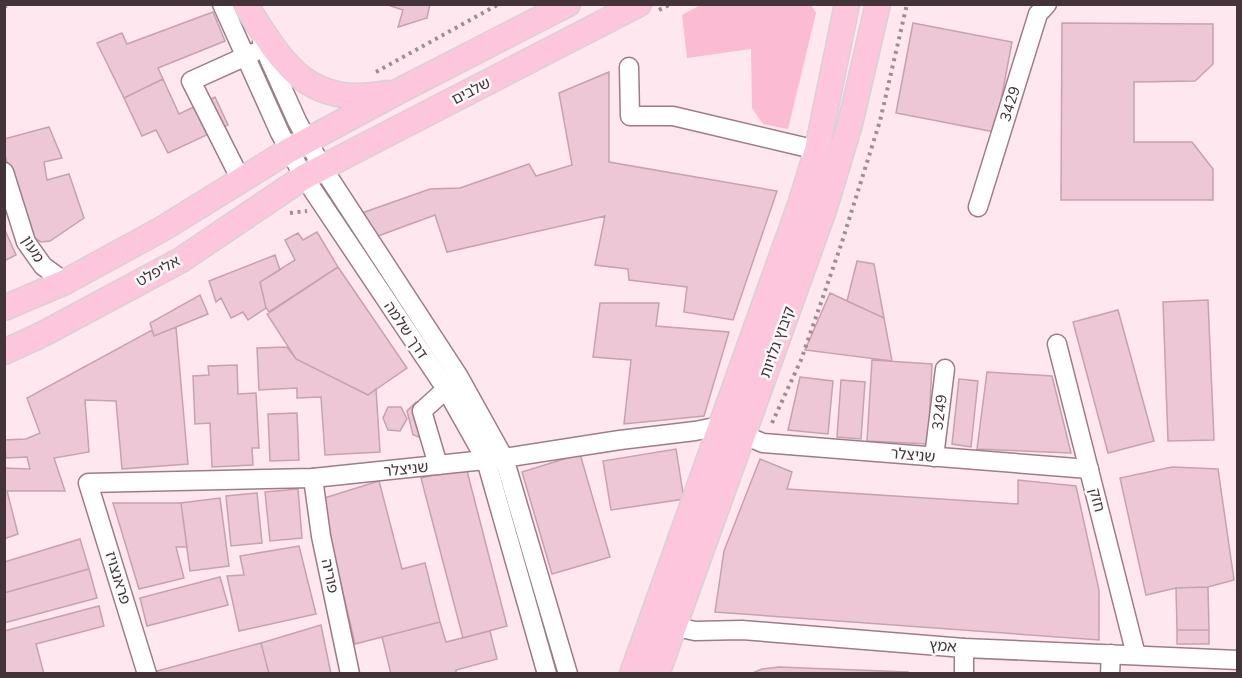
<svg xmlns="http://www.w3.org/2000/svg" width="1242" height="678" viewBox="0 0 1242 678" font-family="'Nunito Sans','Noto Sans Hebrew',sans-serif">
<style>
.green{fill:#fbbbd3}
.building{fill:#edc7d5;stroke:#c6a1af;stroke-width:1.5}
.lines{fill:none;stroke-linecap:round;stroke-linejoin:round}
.minor-casing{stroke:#9f7b89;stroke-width:21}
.major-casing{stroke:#d6d2d4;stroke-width:27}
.path{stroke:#a08c93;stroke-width:4;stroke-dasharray:3 4.5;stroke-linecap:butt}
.minor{stroke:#fff;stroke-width:18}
.major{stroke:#fec6dd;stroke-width:24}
.labels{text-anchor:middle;stroke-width:5;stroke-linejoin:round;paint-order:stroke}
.street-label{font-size:15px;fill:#43343a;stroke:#fbfbfb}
</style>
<rect width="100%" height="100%" fill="#ffe7ef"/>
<path class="green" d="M702,4L811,5L816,13L788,129L763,124L752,108L751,49L687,58L682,15Z"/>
<path class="building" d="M385,4H430L427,18L398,27L403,10Z
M213,12L225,41L158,68L163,79L124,98L97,43L122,33L127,44Z
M913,23L1012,42L995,132L896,113Z
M1062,23L1213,24V64L1195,81L1134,82V142H1192L1213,169V200H1061Z
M609,72V162L777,191L733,320L684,312L687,287L629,280L628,269L595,265L605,216L447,252L435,215L378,236L362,213L430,189L460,188L529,164L536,176L572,165L559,93Z
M163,79L179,114L215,97L228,125L168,153L156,130L142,136L124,98Z
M49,127L62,158L44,162L47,180L69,174L84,218L50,241L41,242L33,237L29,230L4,153V139Z
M4,228L16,255L4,261Z
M317,232L338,267L269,312L266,308L260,282L295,260L285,240L298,233L303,240Z
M275,255L280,270L260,282L266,308L248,320L243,312L231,318L221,298L216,302L209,281Z
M857,261L874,264L884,318L847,301Z
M338,267L407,368L368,395L296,359L267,314Z
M830,293L884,318L892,361L805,350Z
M200,295L208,314L154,336L150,323Z
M1208,300L1214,440L1168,441L1163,302Z
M600,303H659L656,326L729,332L704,416L624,424L631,360L593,357Z
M1118,310L1154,441L1108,453L1073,322Z
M176,327L188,464L122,469L116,401L85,400L89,452L54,458L65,491H7L18,534L4,539V468L30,469L27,457L6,458L4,440L26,439L40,433L27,398L152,330L154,336Z
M287,347L296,359L368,395L376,389L380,452L325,455L321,397L297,398V388L259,390L257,348Z
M872,360L932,364L928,444L867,441Z
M237,365L238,394L256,393L259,448H252L253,465L212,467L210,423L195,424L193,376L209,375L208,366Z
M987,372L1052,376L1071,453L977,449Z
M800,377L833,381L828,434L788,430Z
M959,379L978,381L971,447L952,444Z
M841,380L865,382L861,439L837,437Z
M416,402L428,405V440L413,435L407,411Z
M388,407H401L407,419L400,431L388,430L383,418Z
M297,413L299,460L270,461L268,414Z
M676,449L684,499L611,510L603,461Z
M580,454L610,557L552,574L522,472Z
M760,459L792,472L787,489L1018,504V480L1076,486L1099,590V640L715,612L724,551Z
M466,467L507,626L463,638L421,478Z
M1172,467L1218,469L1234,580L1208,587L1176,588L1146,595L1120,478Z
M379,481L402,569L425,563L440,622L355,644L321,499Z
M298,489L302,538L270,541L265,492Z
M257,493L262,543L231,546L226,496Z
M220,498L229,566L190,571L181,503Z
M113,503H181L187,547H176L184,578L139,589Z
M80,539L89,569L4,593V562Z
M299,546L316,614L239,631L227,576L244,575L240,556Z
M89,569L97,598L4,623V593Z
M220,577L228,605L147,626L140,598Z
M1208,587L1209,630H1177L1176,588Z
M99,606L104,626L36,644L44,674H4V631Z
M440,622L446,642L490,631L497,659L456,670V674H391L382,637Z
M321,625L331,674H269L261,643Z
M1177,630H1209V644H1177Z
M261,643L269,674H158L157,671Z
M779,667L908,672V674H750L762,669Z"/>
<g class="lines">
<g class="minor-casing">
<g id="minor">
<path d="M222,4L280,133L304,177L446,389L486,460L547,674"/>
<path d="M262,43L297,121L322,167L459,377L504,458L568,674"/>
<path d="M629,67L630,116H673L817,150"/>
<path d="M4,172L26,242L43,266L65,282"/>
<path d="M241,180L191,81L253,53"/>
<path id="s1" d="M978,207L1038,14L1047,4"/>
<path d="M1057,344L1136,655"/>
<path d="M746,426L751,438L763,443L1089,469"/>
<path id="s2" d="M934,457L945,369"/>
<path d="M438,465L422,411L454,382"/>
<path d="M313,478L321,536L350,674"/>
<path d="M662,624L695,631L742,630L964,648L1238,660"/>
<path d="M964,648V674"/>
<path d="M147,674L88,483L313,478L504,458L620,440L695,431L720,426"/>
<path d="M1110,674L1111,654"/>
</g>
</g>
<g class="major-casing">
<path id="major" d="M245,4C283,64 307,108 387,93
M4,308L65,282L162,229L288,151L401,90L568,4
M4,352L43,334L181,260L304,177L639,4
M632,674L801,202L817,150L847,4
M657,674L824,210L850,124L878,4"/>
</g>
<path class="path" d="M4,7L10,4
M659,10L671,4
M376,72L499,4
M290,213L307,211
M772,423L801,360L841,245L880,121L907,4"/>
<use href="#minor" class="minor"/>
<use href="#major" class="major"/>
</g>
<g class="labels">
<g class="street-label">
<text transform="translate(471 91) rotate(-27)" y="5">שלבים</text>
<text dy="5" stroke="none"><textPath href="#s1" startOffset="108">3429</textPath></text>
<text transform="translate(33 249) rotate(58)" y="5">מעון</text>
<text transform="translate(158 271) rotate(-29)" y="5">אליפלט</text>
<text transform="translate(406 330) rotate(56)" y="5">דרך שלמה</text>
<text transform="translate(777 342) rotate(-70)" y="5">קיבוץ גלויות</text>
<text dy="5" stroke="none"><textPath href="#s2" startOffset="45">3249</textPath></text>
<text transform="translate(913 455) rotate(5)" y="5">שניצלר</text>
<text transform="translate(406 469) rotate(-6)" y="5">שניצלר</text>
<text transform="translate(1097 500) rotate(76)" y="5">חזק</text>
<text transform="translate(330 576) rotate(78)" y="5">פוריה</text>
<text transform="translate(118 578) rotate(73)" y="5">פראנצויז</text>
<text transform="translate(943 646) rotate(4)" y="5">אמץ</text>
</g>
</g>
<rect width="1242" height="678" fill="none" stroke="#43343a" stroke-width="12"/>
</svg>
